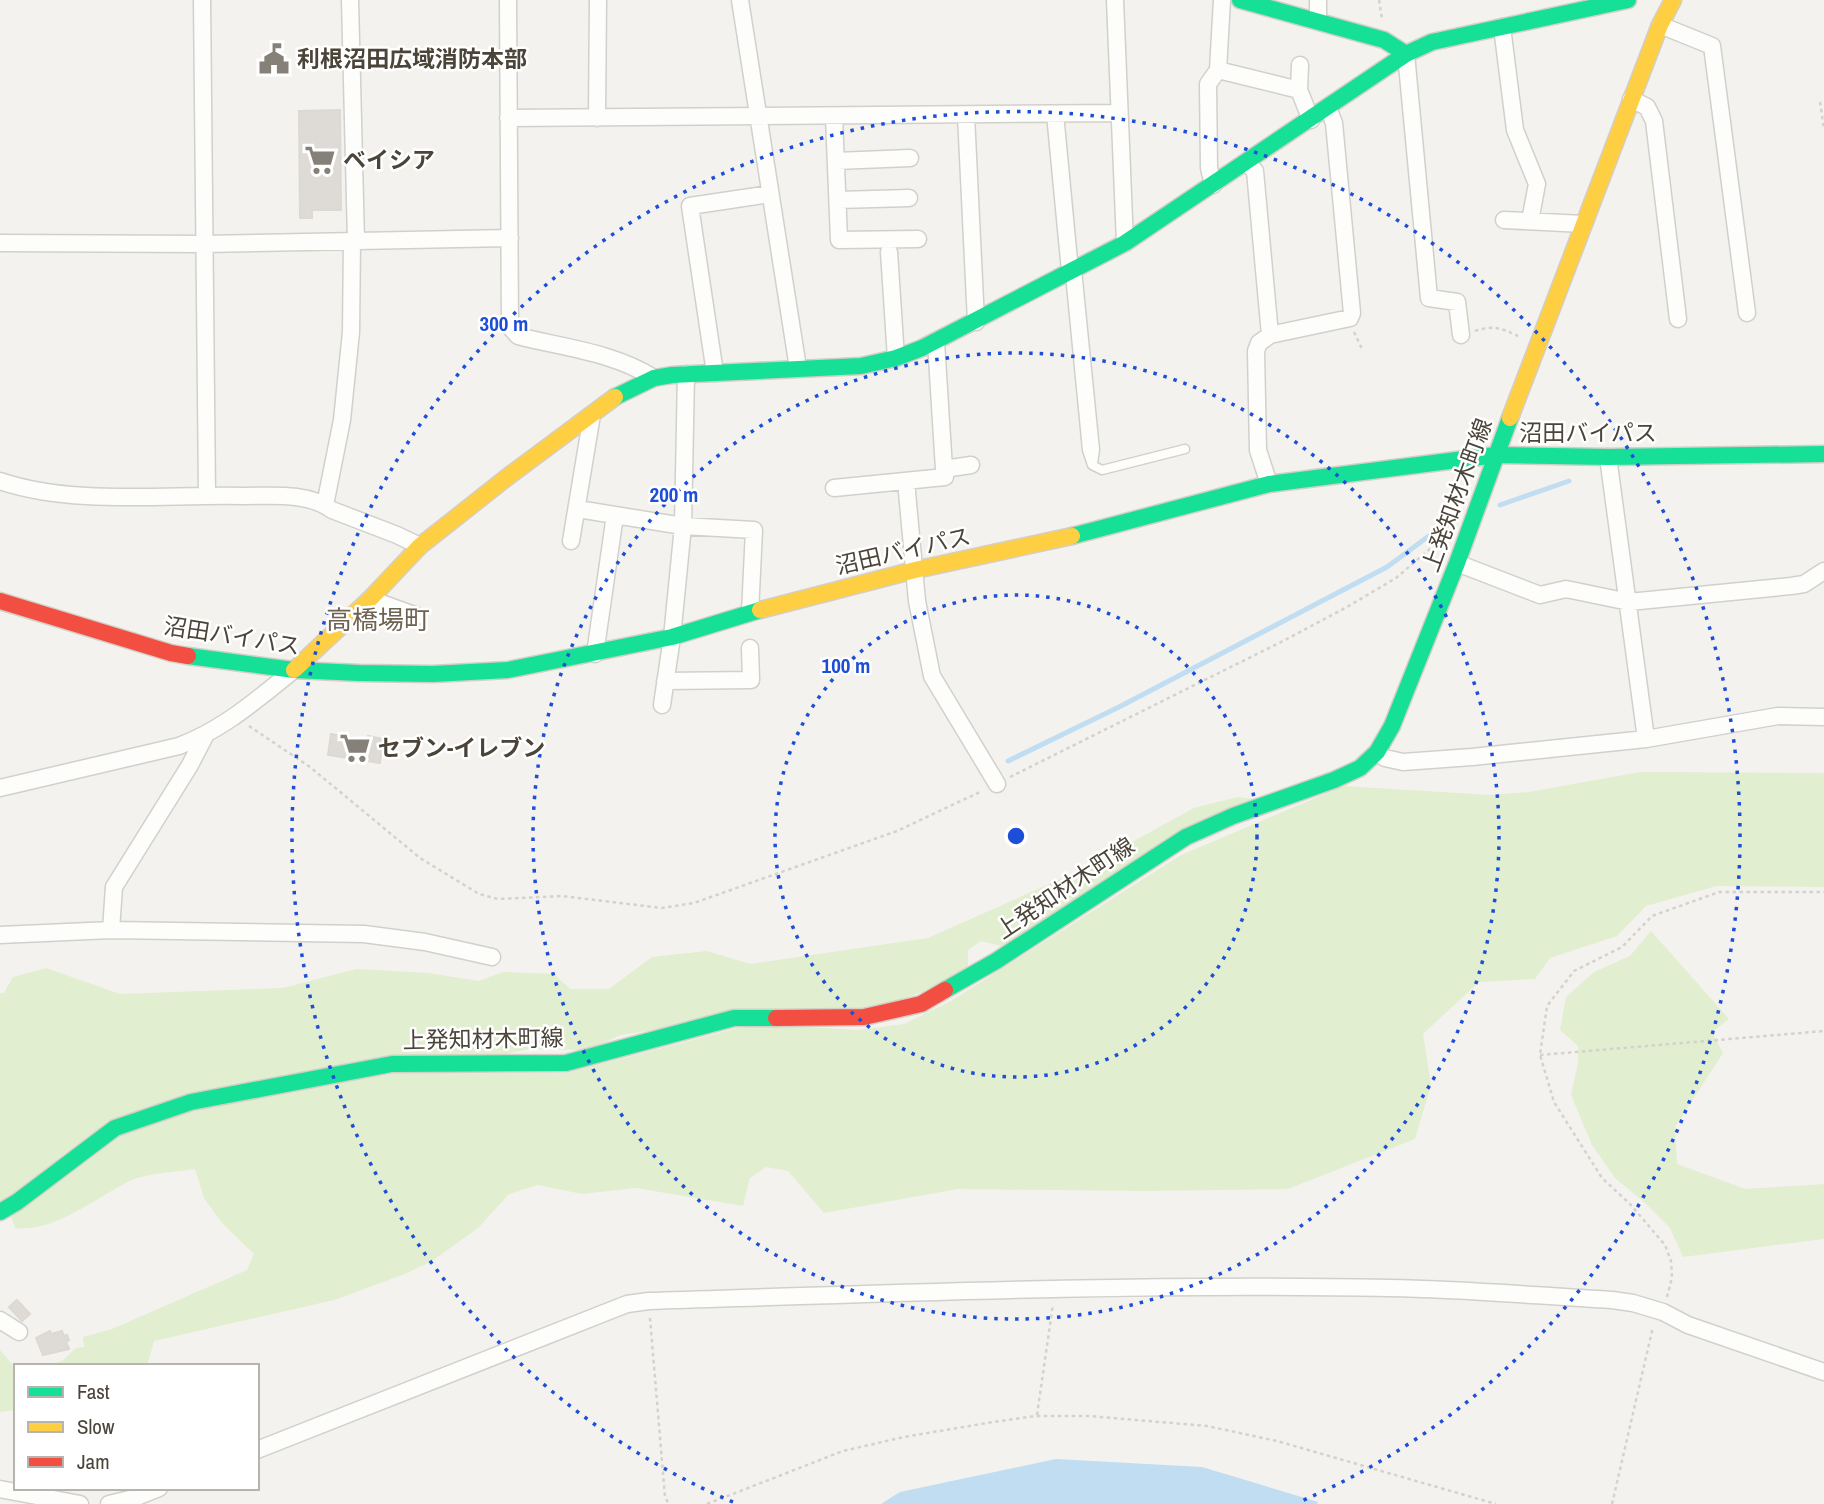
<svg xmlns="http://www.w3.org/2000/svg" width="1824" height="1504" viewBox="0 0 1824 1504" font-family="'Archivo Narrow','Noto Sans JP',sans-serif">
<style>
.green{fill:#e1eecf}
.water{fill:#c0ddf1}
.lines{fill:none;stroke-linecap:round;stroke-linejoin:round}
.stream{stroke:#c0ddf1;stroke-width:5}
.building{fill:#dedbd6;stroke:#dcd9d4;stroke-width:2}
.lane-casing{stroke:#d2d0cb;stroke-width:11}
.street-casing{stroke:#d2d0cb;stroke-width:19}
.fast-casing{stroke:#d3cfc5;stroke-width:19}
.slow-casing{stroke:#d3cfc5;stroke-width:19}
.jam-casing{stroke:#d3cfc5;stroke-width:19}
.path{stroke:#d3d2cc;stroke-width:2.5;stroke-dasharray:3.5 3.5;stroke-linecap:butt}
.lane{stroke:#fdfdfc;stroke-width:8}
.street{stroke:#fdfdfc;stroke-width:16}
.fast{stroke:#16e098;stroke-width:16}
.slow{stroke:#ffcf43;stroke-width:16}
.jam{stroke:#f24e42;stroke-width:16}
.ring{fill:none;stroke:#1d4ed8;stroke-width:3.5;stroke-dasharray:3.5 7}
.labels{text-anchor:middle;stroke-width:5;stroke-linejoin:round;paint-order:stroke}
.poi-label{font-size:23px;font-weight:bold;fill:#4b4439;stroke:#fff;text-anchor:start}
.street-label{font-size:23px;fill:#4b4439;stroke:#fff}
.quarter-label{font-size:26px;fill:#6e6250;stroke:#fff}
.centre{fill:#1d4ed8;stroke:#fff;stroke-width:3.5}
.ring-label{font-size:21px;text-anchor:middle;font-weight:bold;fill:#1d4ed8;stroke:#fff;stroke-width:5;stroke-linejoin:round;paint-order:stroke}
</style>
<rect width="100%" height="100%" fill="#f4f2ee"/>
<path class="green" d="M1640,772L1824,773V887L1716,886L1646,906L1617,936L1550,958L1535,979L1479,982L1423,1034L1431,1085L1415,1139L1288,1189L1145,1191L958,1189L824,1213L788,1171L766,1167L750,1178L743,1206L636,1188L582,1194L538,1185L509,1194L478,1228L432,1261L405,1274L334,1300L154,1341L147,1366H45L62,1361L76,1348L84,1347L83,1337L112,1329L247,1270L254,1254L222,1223L204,1198L195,1169C177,1172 146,1173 130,1181C96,1197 55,1233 15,1228L11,1215L118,1136L196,1108L397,1073H567L738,1028L773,1025L857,1030L904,1024L951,1001L1181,855L1344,786L1490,795L1529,792Z
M1238,797L1255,799L1001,946L981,941L968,950V969L939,986L870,1010L662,1029L621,1035L588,1050L529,1049L490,1057L188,1095L0,1205V993H4L13,977L46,968L120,994L283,988L356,969L428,973L479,981L503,972L554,974L570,989H609L652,957L707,951L750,964L928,938L1083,869L1194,808Z
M1651,931L1729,1019L1712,1032L1723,1053L1675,1127L1677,1164L1745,1189L1824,1184V1239L1683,1257L1670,1228L1644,1202L1615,1178L1592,1145L1571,1095L1578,1063V1046L1560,1030L1566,997L1594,972L1630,956Z
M0,1350L16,1369V1410L0,1412Z"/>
<path class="water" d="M1056,1459L1202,1467L1318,1502L1317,1504H881L900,1492Z"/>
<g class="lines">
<path class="stream" d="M1500,505L1569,481
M1008,761L1119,707L1387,567L1433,533L1457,519L1458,515"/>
</g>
<path class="building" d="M340,110L341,210H312V218H300L299,111Z
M331,734L367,740L368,736L383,739L380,763L328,755Z
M17,1300L30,1314L22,1321L9,1307Z
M50,1331L51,1334L62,1331L64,1336L67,1335L69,1340L66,1342L69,1349L43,1355L36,1338Z"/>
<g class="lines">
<g class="lane-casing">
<path id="lane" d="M1077,270L1095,450L1093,463
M1070,274L1087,450L1092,465L1102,470L1185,449"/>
</g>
<g class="street-casing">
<path id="street" d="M202,0L207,495
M350,0L356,241
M508,0L510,327L518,336C565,348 612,352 654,378
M740,0L798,368
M1115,0L1125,243
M1222,0L1218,70L1299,90
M1318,20V0
M1660,25L1712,46L1747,313
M1502,27L1515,130L1537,184L1530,221
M1406,54L1429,298L1457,302L1461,335
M1300,65L1299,90L1311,120
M1631,99L1647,107L1654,121L1678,319
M1055,114L1070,271
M966,115L976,322
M834,117L839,240L918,239
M508,118L1119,113
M597,118L598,0
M836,161L910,158
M1246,162L1255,171L1270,335
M1213,185L1209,168L1208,84L1218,70
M838,200L909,198
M1504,220L1583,224
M0,243L204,244L510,238
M889,252L896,358
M936,342L944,469
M715,373L690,206L770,194
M1608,457L1646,739
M0,481C74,506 166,494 244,496C272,496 308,492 332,510L397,535L420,546
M906,481L917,601L932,676L997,784
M1269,484L1258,450L1256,351L1259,343L1270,335L1350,318L1352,313L1334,123L1328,108
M834,488L945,477L944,469L971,465
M325,505L342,420L351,332L352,241
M578,509L683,526L754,530L750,613
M571,541L592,415
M1457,563L1540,595L1566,589L1629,602L1791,586L1804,584L1824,571
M370,599L417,616
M595,654L615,515
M665,681L751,680L750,648
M662,705L672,637L683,526L686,374
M1377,752L1385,758L1403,762L1472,757L1646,739L1778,716L1824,717
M0,788L179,746C224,729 256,700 294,670
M111,930L364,934L425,942L492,957
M0,935L111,930L114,887L190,765L205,736
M0,1320L19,1332
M257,1450L627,1304L649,1301C896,1293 1143,1283 1390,1288C1464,1289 1538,1296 1612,1300L1633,1303L1663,1312L1688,1325L1824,1372
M0,1489L80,1504
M109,1504L134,1498L159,1488"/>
</g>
<g class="fast-casing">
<path id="fast" d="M1240,0L1384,40L1406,54L1432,42L1628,0
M615,397L654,378L672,375L861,366L896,358L922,348L1125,243L1406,54
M1072,536L1269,484L1496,455L1608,457L1824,454
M188,656L294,670L359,673L433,674L508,670L672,637L760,610
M945,990L996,961L1186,837L1233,816L1334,780L1360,768L1377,752L1392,726L1457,563L1510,418
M0,1212L17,1202L115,1128L191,1102L392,1064L566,1063L734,1018H776"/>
</g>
<g class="slow-casing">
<path id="slow" d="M1510,418L1660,25L1673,0
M760,610L915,570L1072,536
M294,670L370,599L420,546L510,475L615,397"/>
</g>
<g class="jam-casing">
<path id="jam" d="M0,601L171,653L188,656
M776,1018L864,1017L921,1004L945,990"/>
</g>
<path class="path" d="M1379,0L1382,19
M1820,102L1824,129
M1475,331C1493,325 1501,328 1518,336
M1354,332L1362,349
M249,726L310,767L420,858L479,894L498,899L562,896L662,908L694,903L897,831L982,791
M1010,777L1285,640L1347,607L1396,578L1431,548L1443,542
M1540,1055L1824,1031
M1667,1297L1672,1277L1671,1261L1665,1245L1630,1204L1602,1178L1554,1102L1540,1055L1547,1006L1574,971L1622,947L1652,916L1719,892H1824
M650,1318L665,1497L669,1504
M1037,1415L1053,1304
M707,1504L843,1451L904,1437L993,1422L1036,1416H1089L1207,1426L1277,1441L1496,1504
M1612,1504L1653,1327"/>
<use href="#lane" class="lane"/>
<use href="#street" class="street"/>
<use href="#fast" class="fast"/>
<use href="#slow" class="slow"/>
<use href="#jam" class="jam"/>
</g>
<g class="ring">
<circle cx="1016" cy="836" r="241"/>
<circle cx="1016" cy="836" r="483"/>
<path d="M733 1502A724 724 0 1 1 1299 1502"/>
</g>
<defs>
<g id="civic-bare" transform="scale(2.415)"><path d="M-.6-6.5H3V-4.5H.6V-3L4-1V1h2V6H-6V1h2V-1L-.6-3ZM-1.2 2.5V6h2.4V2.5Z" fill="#868178" stroke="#fff" stroke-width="2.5" paint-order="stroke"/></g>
<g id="supermarket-bare" transform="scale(2.415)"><path d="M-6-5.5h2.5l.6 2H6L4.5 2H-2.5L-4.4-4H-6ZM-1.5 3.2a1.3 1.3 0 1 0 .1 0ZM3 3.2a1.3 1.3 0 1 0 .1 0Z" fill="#868178" stroke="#fff" stroke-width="2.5" paint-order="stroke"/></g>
</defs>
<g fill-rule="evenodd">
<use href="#civic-bare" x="274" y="59"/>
<use href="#supermarket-bare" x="320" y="160"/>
<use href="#supermarket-bare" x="355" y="748"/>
</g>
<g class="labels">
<g class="poi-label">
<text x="297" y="67">利根沼田広域消防本部</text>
<text x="343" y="168">ベイシア</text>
<text x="378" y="756">セブン-イレブン</text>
</g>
<g class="street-label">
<text x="1588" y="441">沼田バイパス</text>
<text transform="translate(1457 495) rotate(-70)" y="8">上発知材木町線</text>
<text transform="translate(903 551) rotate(-13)" y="8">沼田バイパス</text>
<text transform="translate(232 636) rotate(9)" y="8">沼田バイパス</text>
<text transform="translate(1065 888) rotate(-34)" y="8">上発知材木町線</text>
<text transform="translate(483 1039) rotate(-1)" y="8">上発知材木町線</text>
</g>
<g class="quarter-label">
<text x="378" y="629">高橋場町</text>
</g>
</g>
<circle cx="1016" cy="836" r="10" class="centre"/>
<g class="ring-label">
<text x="504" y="331">300 m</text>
<text x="674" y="502">200 m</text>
<text x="846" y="673">100 m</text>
</g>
<rect x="14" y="1364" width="245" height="126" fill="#ffffff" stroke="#b7b4b0" stroke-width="2"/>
<rect x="28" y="1387" width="35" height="10" fill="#16e098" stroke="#b7b4b0" stroke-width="2"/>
<text x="77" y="1399" font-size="21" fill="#4b4439">Fast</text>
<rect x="28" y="1422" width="35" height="10" fill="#ffcf43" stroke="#b7b4b0" stroke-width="2"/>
<text x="77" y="1434" font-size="21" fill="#4b4439">Slow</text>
<rect x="28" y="1457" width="35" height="10" fill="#f24e42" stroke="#b7b4b0" stroke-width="2"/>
<text x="77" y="1469" font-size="21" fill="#4b4439">Jam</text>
</svg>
